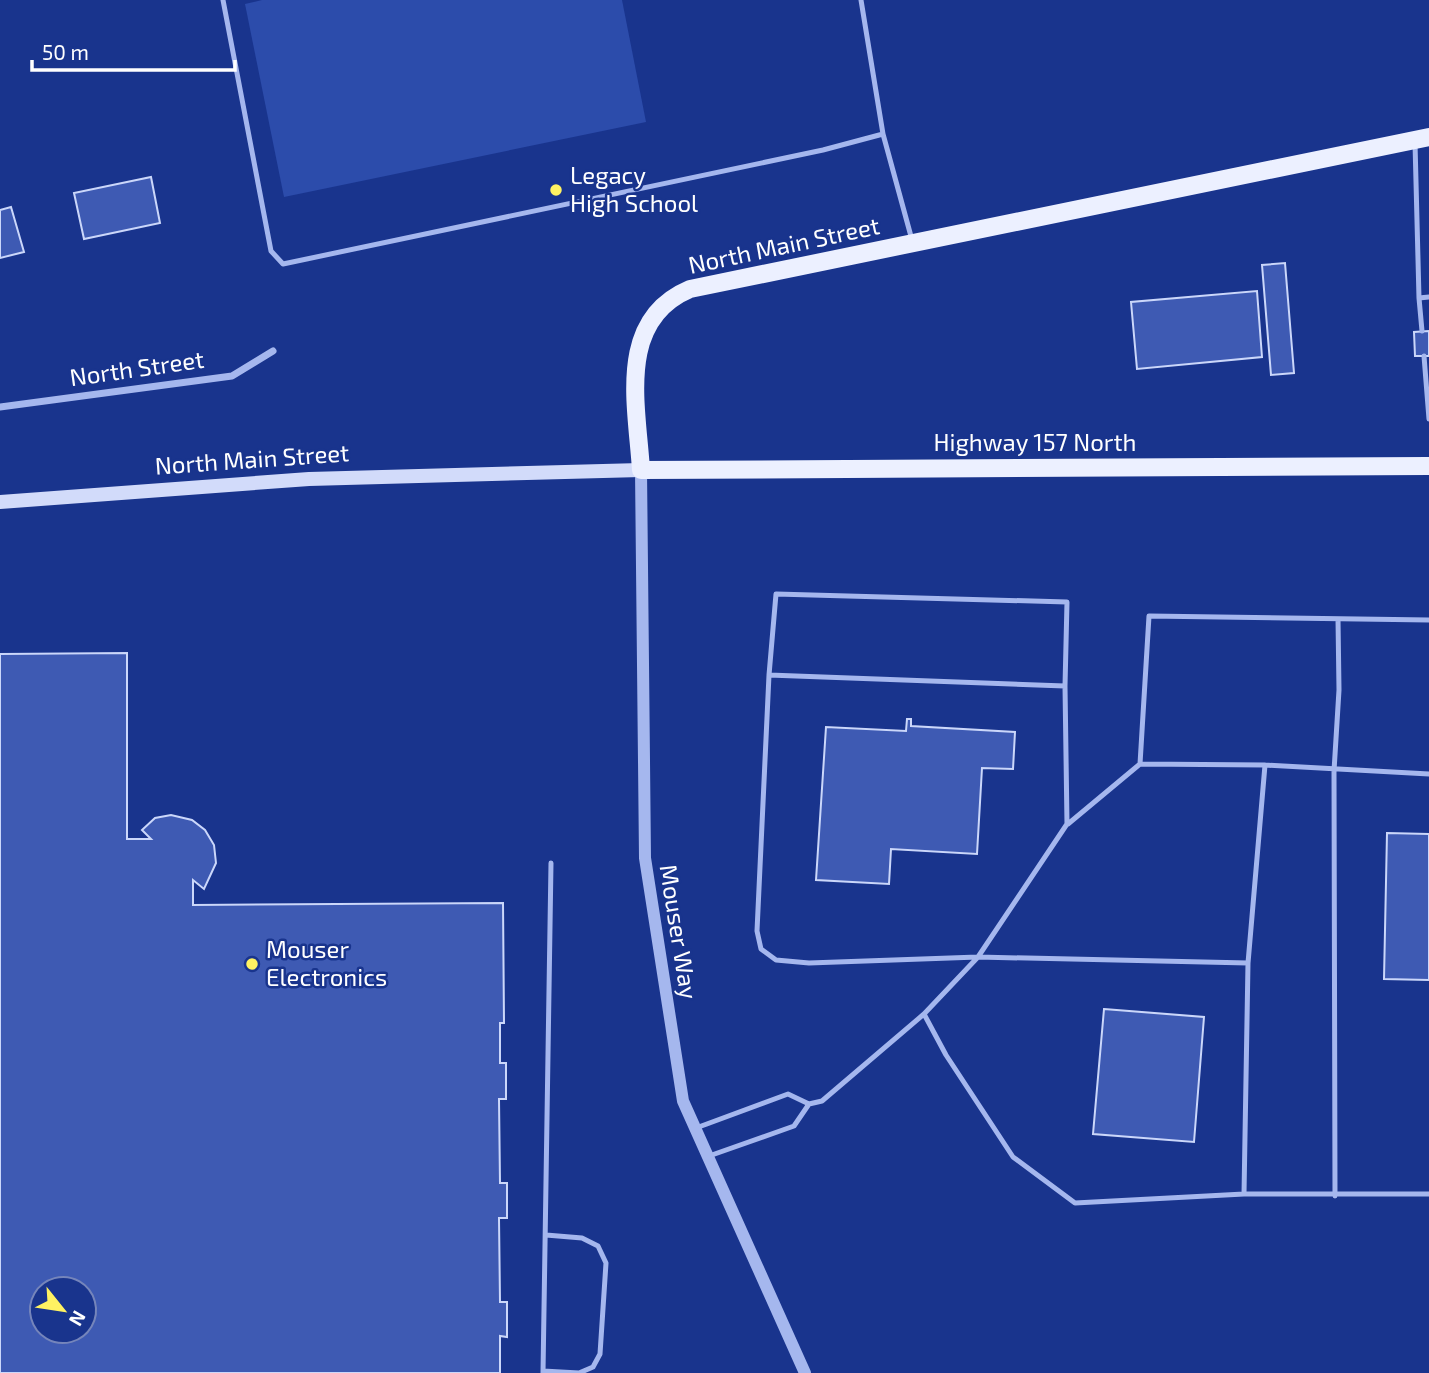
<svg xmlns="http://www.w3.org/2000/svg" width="1429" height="1373" viewBox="0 0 1429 1373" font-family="'Exo 2',sans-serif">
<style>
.green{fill:#2c4cab}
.building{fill:#3e5ab3;stroke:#cbd7fa;stroke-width:2;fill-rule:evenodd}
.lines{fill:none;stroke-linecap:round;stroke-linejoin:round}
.service{stroke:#a5b7ee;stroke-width:5}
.minor{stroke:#a5b7ee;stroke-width:7}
.tertiary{stroke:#a5b7ee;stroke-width:12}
.secondary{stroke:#d2dbfa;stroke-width:14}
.primary{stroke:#ecf0ff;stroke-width:18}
.poi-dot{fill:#fff262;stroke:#19348d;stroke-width:2.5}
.labels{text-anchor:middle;stroke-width:5;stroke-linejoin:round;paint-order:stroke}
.poi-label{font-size:24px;fill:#fff;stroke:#19348d;text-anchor:start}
.street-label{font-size:24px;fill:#fff;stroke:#19348d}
</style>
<rect width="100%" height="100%" fill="#19348d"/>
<path class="green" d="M262,0H622L646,122L284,197L245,4Z"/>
<path class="building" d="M151,177L160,223L84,239L74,193Z
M11,207L24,252L0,258V210Z
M1285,263L1294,373L1271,375L1262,265Z
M1257,291L1262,357L1137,369L1131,302Z
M1429,331V356H1415L1414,332Z
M127,653V839H151L142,830L155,818L171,815L192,820L205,830L214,845L216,863L204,889L193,880V905L503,903L504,1023H500V1063H506V1099H499L500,1183H507V1218H499L500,1302H507V1337L500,1336V1373H0V654ZM42,1289H84V1331H42Z
M907,719H911V726L1015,732L1013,769L982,768L977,854L891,849L889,884L816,880L826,727L906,731Z
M1387,833L1429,834V980L1384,979Z
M1104,1009L1204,1017L1194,1142L1093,1134Z"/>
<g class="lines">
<path class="service" d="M223,0L271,251L283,264L823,150L883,134
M861,0L883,134L912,240
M1415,143L1419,298L1429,297
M1419,298L1422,331
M1424,356L1429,419
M769,675L1065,686L1067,602L776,594L769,675L757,931L761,949L776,960L809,963L978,957L1067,824L1065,686
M1140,764L1265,765L1429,774
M1068,824L1140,764L1149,616L1429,620
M924,1014L978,957L1248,963
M696,1128L788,1094L809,1104L822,1101L924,1014L946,1055L1013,1157L1075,1203L1244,1194L1248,963L1265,765
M709,1156L794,1126L809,1104
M1244,1194H1429
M1335,1196L1334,771L1339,690L1338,619
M543,1371L579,1373L593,1367L600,1354L606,1263L598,1246L582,1238L546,1235
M543,1373L551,863"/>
<path class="minor" d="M0,407L232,376L273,351"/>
<path class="tertiary" d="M641,470L645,858L683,1101L805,1373"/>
<path class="secondary" d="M0,502L309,479L641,470"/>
<path class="primary" d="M1429,137L690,289C616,320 637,405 641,470L1429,466"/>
</g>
<g class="poi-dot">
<circle cx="556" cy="190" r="7"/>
<circle cx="252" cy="964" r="7"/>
</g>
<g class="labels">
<g class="poi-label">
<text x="570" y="184">Legacy<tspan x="570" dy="28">High School</tspan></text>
<text x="266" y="958">Mouser<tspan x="266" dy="28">Electronics</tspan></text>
</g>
<g class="street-label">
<text transform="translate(784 246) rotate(-12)" y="8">North Main Street</text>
<text transform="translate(137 369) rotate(-8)" y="8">North Street</text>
<text x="1035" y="451">Highway 157 North</text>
<text transform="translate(252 460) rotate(-4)" y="8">North Main Street</text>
<text transform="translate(678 932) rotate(81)" y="8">Mouser Way</text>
</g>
</g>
<g transform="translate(63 1310) rotate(120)"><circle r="33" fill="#19348d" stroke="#7585bb" stroke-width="2"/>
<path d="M0-5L12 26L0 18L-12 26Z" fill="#fff262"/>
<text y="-10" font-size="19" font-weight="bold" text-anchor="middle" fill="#ffffff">N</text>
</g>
<path d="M32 60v10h203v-10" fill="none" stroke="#ffffff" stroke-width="3.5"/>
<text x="42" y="60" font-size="21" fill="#ffffff" stroke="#19348d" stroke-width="5" paint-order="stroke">50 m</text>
</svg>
